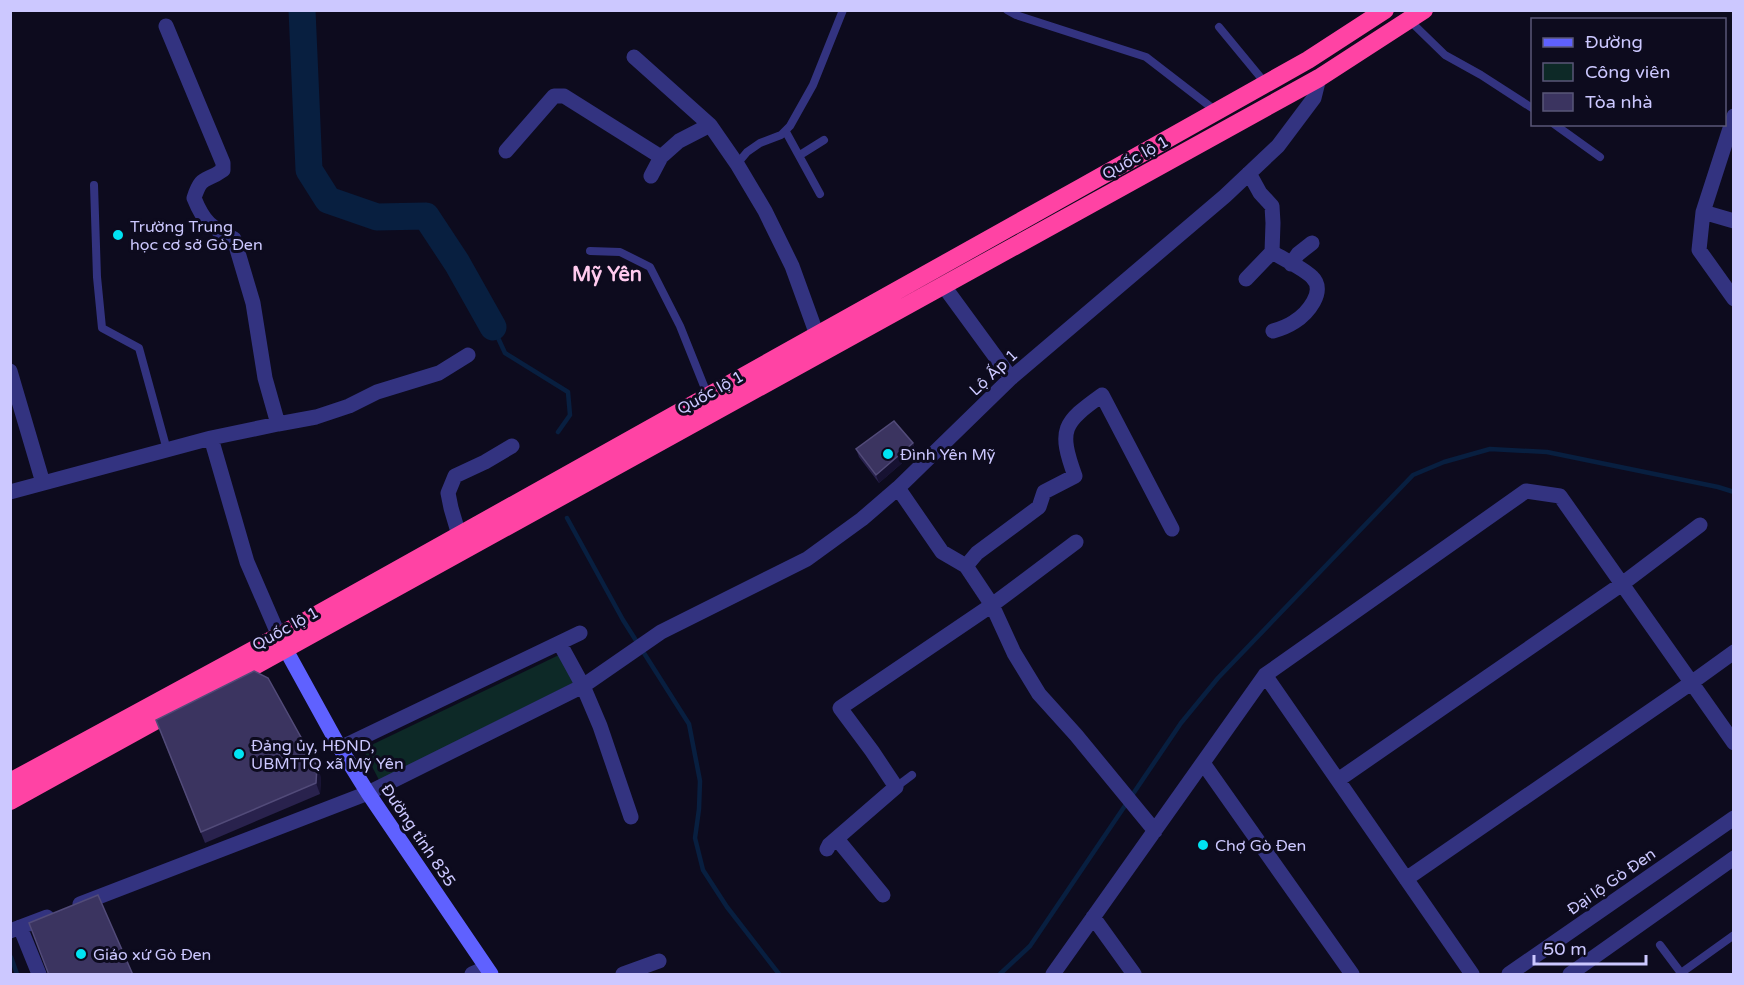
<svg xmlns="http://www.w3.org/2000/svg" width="1744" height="985" viewBox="0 0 1744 985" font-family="'Varela Round',sans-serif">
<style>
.green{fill:#0d2927}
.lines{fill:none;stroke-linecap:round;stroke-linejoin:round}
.stream{stroke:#081f40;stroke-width:4.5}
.river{stroke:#081f40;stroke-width:27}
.lane{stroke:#333380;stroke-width:8}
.street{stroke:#333380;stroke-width:15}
.secondary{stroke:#5f61ff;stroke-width:15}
.highway{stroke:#ff43a4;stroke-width:18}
.wall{fill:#29224d}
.shaded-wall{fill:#171232}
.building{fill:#3b3460;stroke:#524b79;stroke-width:1.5}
.poi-dot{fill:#00e3f3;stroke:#0d0b1e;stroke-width:2}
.labels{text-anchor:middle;stroke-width:6;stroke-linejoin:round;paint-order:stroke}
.street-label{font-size:16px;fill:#ccc8ff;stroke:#0d0b1e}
.poi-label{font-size:16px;fill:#ccc8ff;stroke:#0d0b1e;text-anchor:start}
.quarter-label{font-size:20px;font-weight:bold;fill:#ffcaee;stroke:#0d0b1e}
</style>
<rect width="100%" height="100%" fill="#0d0b1e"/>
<path class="green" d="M561,654L577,681L379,780L363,749Z"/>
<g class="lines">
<path class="stream" d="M493,327L505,353L568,392L570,415L558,432
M567,518L623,620L689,724L700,781L699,809L695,838L703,870L727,907L779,974
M11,957L17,974
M1000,974L1030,946L1181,723L1218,678L1413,475L1444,462L1490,449L1547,452L1718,487L1734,492"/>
<path class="river" d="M302,10L309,170L328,200L377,217L426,216L457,263L493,327"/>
<path class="lane" d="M1007,10L1016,15L1146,57L1216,111
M1409,20L1445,55L1481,75L1532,108
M1219,27L1266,84
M1554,124L1600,157
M786,132L820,194
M800,155L824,140
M737,164L747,152L760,143L781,135L790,126L813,85L843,10
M94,185L97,277L102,328L139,348L167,450
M590,251L620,252L650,267L680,326L708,396
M896,787L912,775
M1660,945L1681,973
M1683,974L1681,973L1734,935"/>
<path class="street" d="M166,26L223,163V170C205,183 202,174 194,198C204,223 211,227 234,239L253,303L265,378L278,424L211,438L247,562L279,636
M634,57L710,125L737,164L765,211L792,266L817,335
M1734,116L1703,212L1699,250L1734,299
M506,151L554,96H564L661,157
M651,176L661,157L679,141L710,125
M1703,212L1734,221
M1272,252C1283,259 1303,268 1312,277C1327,291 1307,314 1294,322C1288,326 1280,329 1273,331
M1291,264L1298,254L1312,243
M1246,279L1272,252L1273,223L1272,206L1260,193L1249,173
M943,285L1011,378
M10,371L43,483
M278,424L316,417L349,406L377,392L439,373L468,355
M898,488L942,552L966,566L992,605L1014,653L1039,694L1076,735L1155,831
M10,492L211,438
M459,535L451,508L448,493L455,476L485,462L512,446
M966,566L977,553L1039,507L1044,492L1075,476C1058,429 1063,423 1102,395L1172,529
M560,644L583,686L600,726L631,817
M1265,675L1472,974
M340,748L580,633
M1203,763L1352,974
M1338,780L1622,584L1700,525
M837,839L883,895
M827,849L829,845L896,787L872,751L840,708L992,605L1076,542
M1406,879L1691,683L1734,652
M80,904L368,793L583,686L661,632L807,559L862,519L898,488L1011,378L1225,196L1278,146L1314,98L1319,78
M1093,917L1134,974
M20,927L39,974
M10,931L47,917
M472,974L486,968
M623,974L659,961
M1053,974L1265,675L1526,491L1560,496L1734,743
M1509,974L1734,818
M1570,974L1734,858"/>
<path class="secondary" d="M286,650L340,748L368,793L491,974"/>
<path class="highway" d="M10,782L279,636L1082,187L1308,60L1385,10
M10,801L1319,78L1424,10"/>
</g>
<path class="wall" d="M913,443L916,451L879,483L859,457L856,449Z
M160,731L321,777L320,794L205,843Z"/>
<path class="shaded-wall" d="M913,443L916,451L879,483L876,475Z
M317,766L321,777L320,794L316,783Z"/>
<path class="building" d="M894,421L913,443L876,475L856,449Z
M254,671L268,678L317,766L316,783L201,832L156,720Z
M98,895L133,975H49L29,923Z"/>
<g class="poi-dot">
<circle cx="118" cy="235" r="6"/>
<circle cx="888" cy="454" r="6"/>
<circle cx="239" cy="754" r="6"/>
<circle cx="1203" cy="845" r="6"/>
<circle cx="81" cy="954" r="6"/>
</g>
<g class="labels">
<g class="street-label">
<text transform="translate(1135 157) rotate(-29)" y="6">Quốc lộ 1</text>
<text transform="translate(993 372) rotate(-43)" y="6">Lộ Ấp 1</text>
<text transform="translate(710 392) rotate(-29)" y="6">Quốc lộ 1</text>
<text transform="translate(285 628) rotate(-29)" y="6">Quốc lộ 1</text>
<text transform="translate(419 835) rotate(56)" y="6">Đường tỉnh 835</text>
<text transform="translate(1611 881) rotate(-35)" y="6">Đại lộ Gò Đen</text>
</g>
<g class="poi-label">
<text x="130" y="232">Trường Trung<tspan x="130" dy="18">học cơ sở Gò Đen</tspan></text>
<text x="900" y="460">Đình Yên Mỹ</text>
<text x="251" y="751">Đảng ủy, HĐND,<tspan x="251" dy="18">UBMTTQ xã Mỹ Yên</tspan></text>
<text x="1215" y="851">Chợ Gò Đen</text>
<text x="93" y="960">Giáo xứ Gò Đen</text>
</g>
<g class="quarter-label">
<text x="607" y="281">Mỹ Yên</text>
</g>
</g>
<rect width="1744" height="985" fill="none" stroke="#ccc8ff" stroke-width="24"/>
<rect x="1531" y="18" width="195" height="108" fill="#0d0b1e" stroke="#595778" stroke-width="1.5"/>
<rect x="1543" y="38" width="30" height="9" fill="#5f61ff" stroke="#595778" stroke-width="1.5"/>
<text x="1585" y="48" font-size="18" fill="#ccc8ff">Đường</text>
<rect x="1543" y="63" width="30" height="18" fill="#0d2927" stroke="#595778" stroke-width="1.5"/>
<text x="1585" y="78" font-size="18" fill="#ccc8ff">Công viên</text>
<rect x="1543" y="93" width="30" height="18" fill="#3b3460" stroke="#595778" stroke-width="1.5"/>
<text x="1585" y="108" font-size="18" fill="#ccc8ff">Tòa nhà</text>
<path d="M1534 955v9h112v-9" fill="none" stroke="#ccc8ff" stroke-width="3"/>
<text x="1543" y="955" font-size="18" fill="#ccc8ff" stroke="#0d0b1e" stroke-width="4.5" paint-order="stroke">50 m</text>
</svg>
